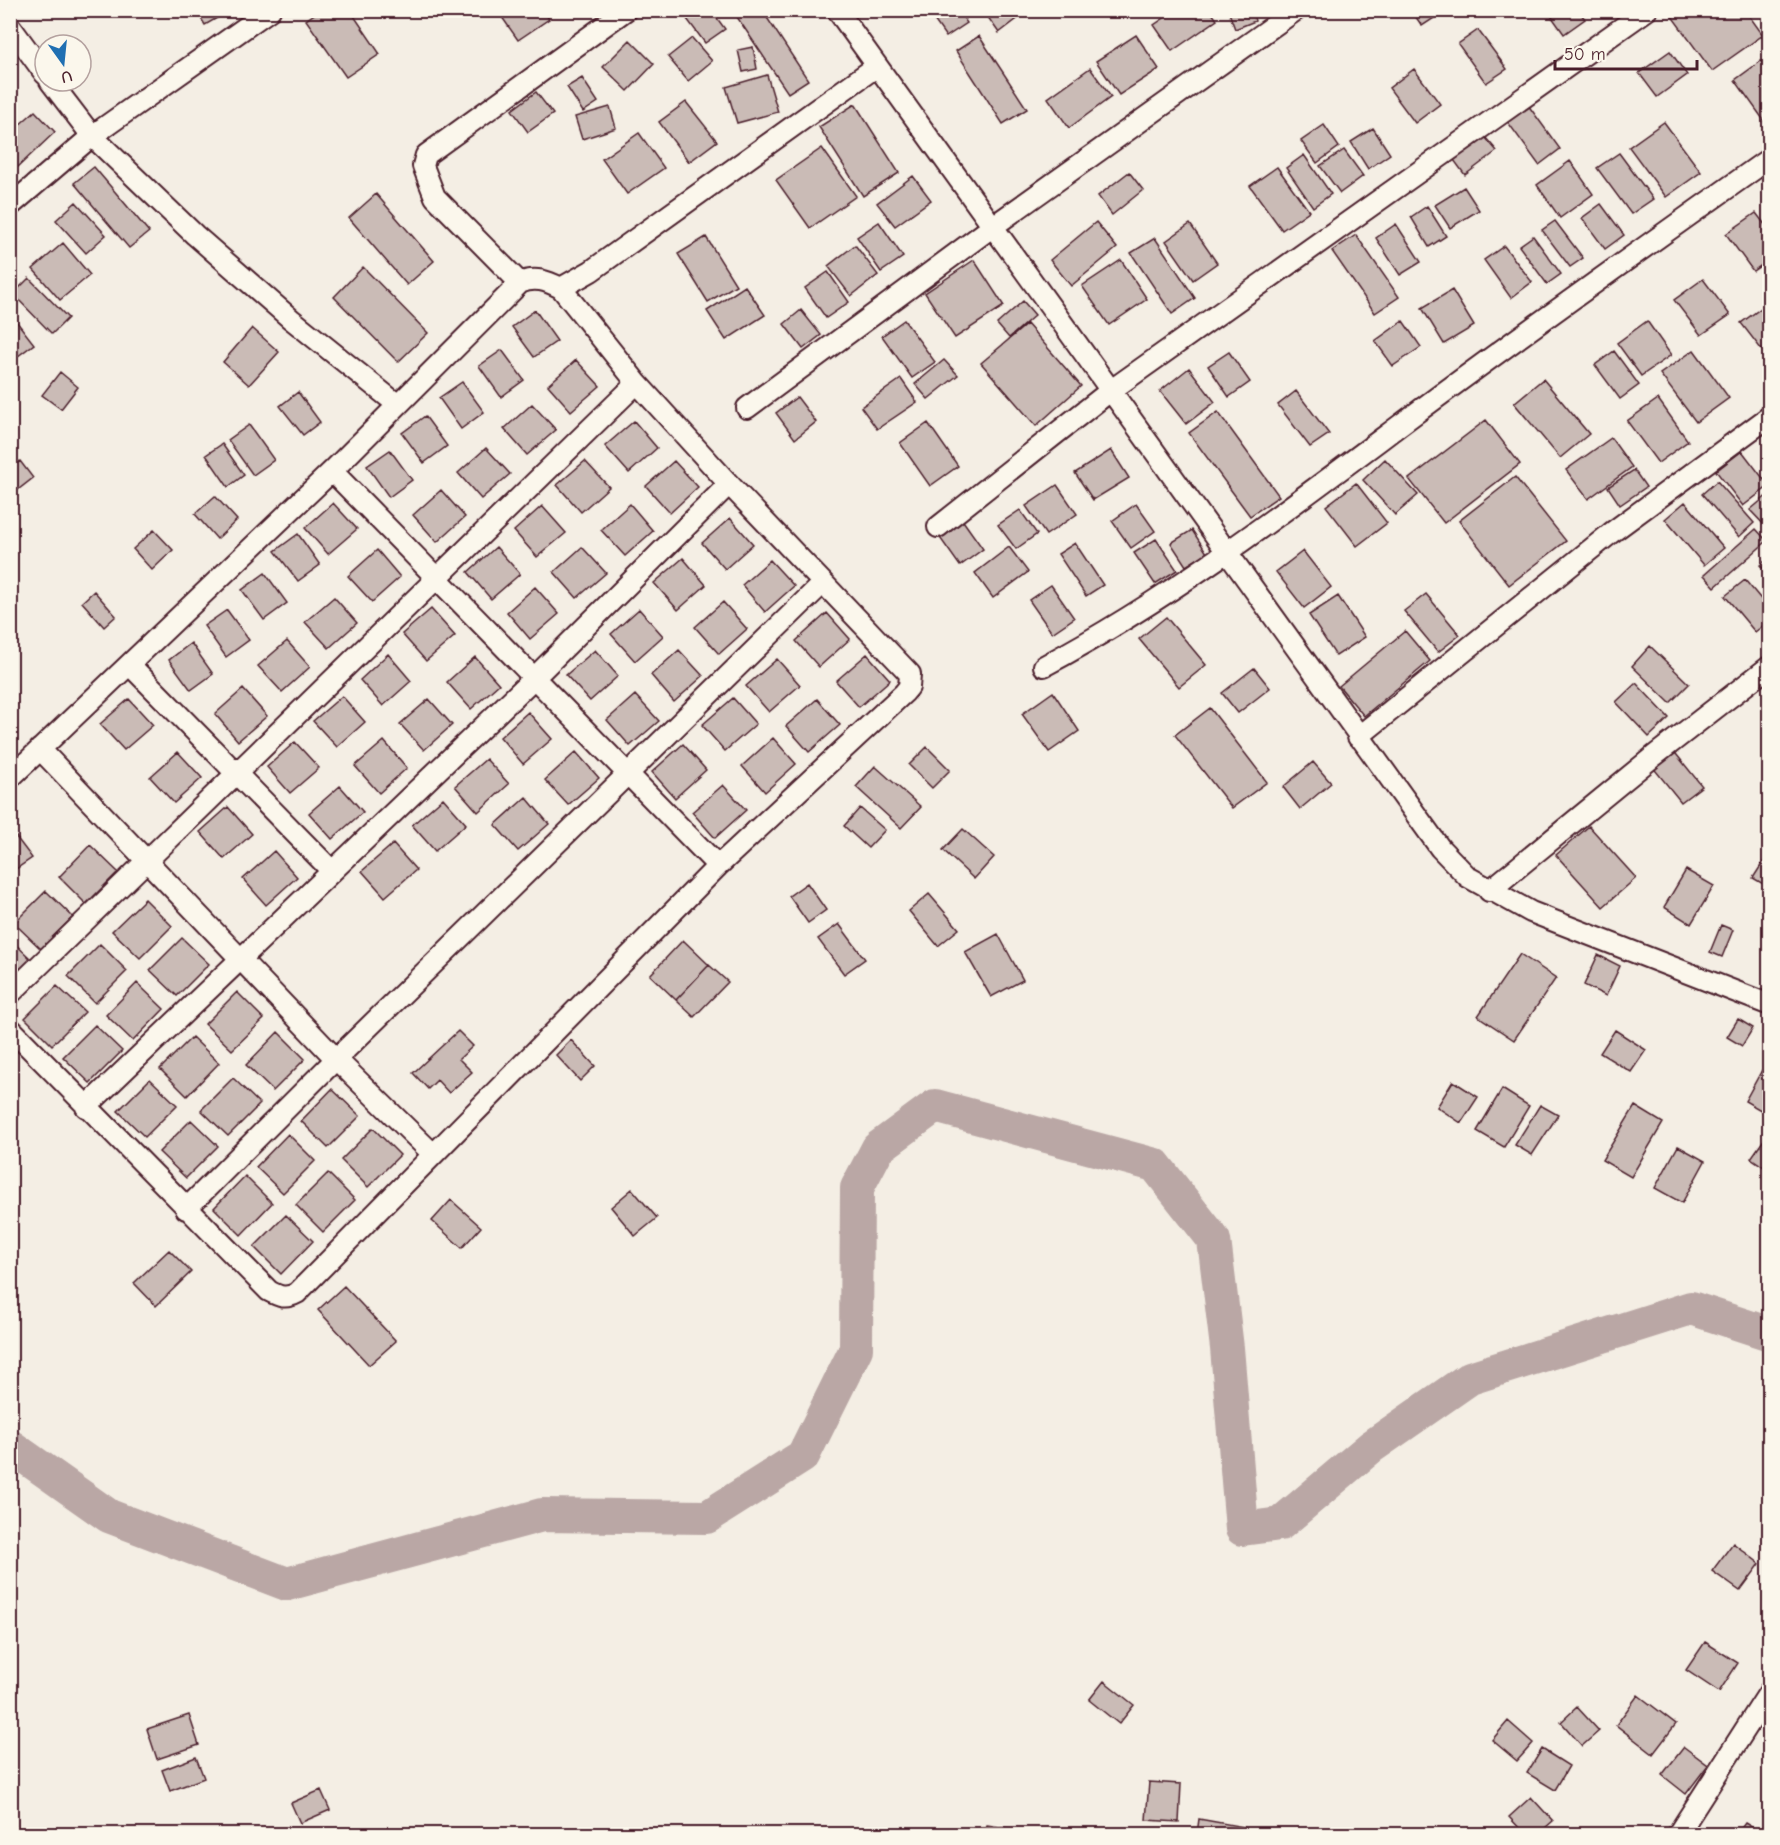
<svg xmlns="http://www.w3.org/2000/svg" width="1780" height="1845" viewBox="0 0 1780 1845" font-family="'Comic Neue',sans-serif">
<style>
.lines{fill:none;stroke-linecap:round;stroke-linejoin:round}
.river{stroke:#baa7a5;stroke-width:34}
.building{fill:#cabbb6;stroke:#4a1f2b;stroke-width:1.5}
.minor-casing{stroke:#4a1f2b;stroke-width:24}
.minor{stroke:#fbf7ec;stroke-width:20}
</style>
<rect width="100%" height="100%" fill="#f4eee4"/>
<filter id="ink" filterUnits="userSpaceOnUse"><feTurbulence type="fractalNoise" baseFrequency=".0167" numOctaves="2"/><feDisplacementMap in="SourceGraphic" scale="12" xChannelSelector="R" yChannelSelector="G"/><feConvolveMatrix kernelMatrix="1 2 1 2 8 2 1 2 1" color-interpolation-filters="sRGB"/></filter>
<g filter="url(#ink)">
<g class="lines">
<path class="river" d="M10,1446L109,1516L287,1584L542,1515L707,1517L803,1456L856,1349L857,1188L878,1148L935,1106L1155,1165L1214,1240L1227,1348L1242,1529L1280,1524L1371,1447L1470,1378L1691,1308L1770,1334"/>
</g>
<path class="building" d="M196,10H231L205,25Z
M320,10H350L380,54L346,77L306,20Z
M497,10H543L549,19L518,40Z
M711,10L725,29L705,43L681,11Z
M748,10H762L808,80L788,93L737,17Z
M927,10H958L967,23L946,37Z
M983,10H1029L999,33Z
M1176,10H1210L1217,20L1172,51L1154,25Z
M1228,10H1252L1255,21L1235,29Z
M1411,10H1444L1445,11L1422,26Z
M1547,10H1578L1585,19L1564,34Z
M1677,10H1745L1763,35L1712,71L1671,15Z
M1478,30L1507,69L1486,83L1458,44Z
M1136,35L1159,69L1119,95L1096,61Z
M979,36L1027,109L1003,124L956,51Z
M692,38L712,61L688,81L668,57Z
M630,40L654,64L628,91L603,67Z
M753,47L757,69L743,72L738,50Z
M1670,51L1687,75L1657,97L1639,73Z
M1761,61L1770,72V119L1765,122L1735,80Z
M1090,68L1111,97L1069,128L1048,98Z
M1414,69L1440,104L1415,123L1389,88Z
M767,75L778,112L737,123L726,87Z
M582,78L598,102L583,112L567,87Z
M536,92L553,114L528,132L512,110Z
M686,102L717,141L689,162L659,122Z
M855,104L899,173L863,196L819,127Z
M1528,105L1560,149L1539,165L1507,121Z
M610,107L616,128L582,139L575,117Z
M35,111L55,132L18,167L10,159V133Z
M1664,122L1701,172L1666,197L1629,147Z
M1324,125L1339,147L1317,163L1301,141Z
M1373,128L1390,154L1368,169L1351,142Z
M639,133L664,168L627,194L602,159Z
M1485,137L1497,151L1465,175L1454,160Z
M822,148L856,196L810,228L776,180Z
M1344,150L1363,176L1340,193L1320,166Z
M1619,153L1653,199L1631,214L1597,168Z
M1304,155L1331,194L1313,207L1286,168Z
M1570,161L1593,194L1560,218L1537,185Z
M94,167L149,232L129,248L74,183Z
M1277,167L1309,211L1282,230L1250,186Z
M1129,172L1143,190L1112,215L1098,196Z
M913,176L931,200L895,226L877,203Z
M1464,187L1479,210L1450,228L1435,205Z
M376,194L434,261L407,285L349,218Z
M76,202L106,235L86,253L56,220Z
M1601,204L1624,235L1605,249L1582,218Z
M1427,206L1446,236L1429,247L1411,217Z
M1756,213L1770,231V259L1753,271L1726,234Z
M1555,221L1583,258L1570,267L1542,230Z
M879,222L903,257L881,272L857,237Z
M1096,222L1117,248L1071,286L1050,260Z
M1190,224L1217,263L1193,280L1166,241Z
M1396,224L1421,262L1400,275L1376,238Z
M1356,235L1399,297L1375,313L1332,251Z
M1533,236L1561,274L1547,284L1519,246Z
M706,237L736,285L708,302L678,254Z
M1155,238L1195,298L1172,314L1131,253Z
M63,243L90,275L60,300L33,269Z
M855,245L878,275L851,296L828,266Z
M1504,246L1532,282L1511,298L1484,260Z
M974,260L1004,306L955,338L925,293Z
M1121,260L1147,299L1109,325L1082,286Z
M363,267L428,333L398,362L334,297Z
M828,272L849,302L826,318L805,288Z
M29,278L68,318L52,334L13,294Z
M1703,279L1730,315L1701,335L1674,300Z
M745,286L765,315L726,340L707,311Z
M1452,290L1474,326L1444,344L1422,308Z
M1023,301L1035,315L1009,338L997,324Z
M1764,306L1770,313L1768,358L1741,323Z
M535,310L557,341L534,357L512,327Z
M801,310L821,335L803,349L784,324Z
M13,317L34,344L10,362V320Z
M904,320L935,362L912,378L882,336Z
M1403,321L1421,347L1393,366L1375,341Z
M1647,321L1671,355L1641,376L1617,343Z
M1027,324L1081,386L1036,426L981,363Z
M252,328L279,352L249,385L223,362Z
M502,350L524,380L501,397L479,366Z
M1694,350L1729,398L1696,422L1660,374Z
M1614,351L1639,385L1620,399L1595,365Z
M1229,352L1250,382L1229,397L1208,366Z
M576,360L600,386L571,411L548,385Z
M944,360L958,375L928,399L915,384Z
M1189,368L1215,402L1186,424L1160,391Z
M60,372L78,387L61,409L42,395Z
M901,379L917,402L877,429L861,407Z
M1543,379L1589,434L1560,458L1514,403Z
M462,382L484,412L461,429L439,398Z
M1296,391L1329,434L1310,447L1278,405Z
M298,392L320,422L303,435L280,406Z
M797,397L816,422L795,439L776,413Z
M1658,399L1688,441L1658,463L1627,421Z
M532,404L556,430L527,455L504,429Z
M1218,412L1279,496L1250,516L1189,433Z
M425,416L447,446L424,463L402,433Z
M1486,420L1520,464L1444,523L1409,479Z
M634,421L657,448L629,473L605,446Z
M928,423L958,466L930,486L900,443Z
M249,425L274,460L253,475L228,440Z
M1611,438L1632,467L1588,499L1566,470Z
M222,444L244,475L228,487L206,455Z
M486,448L510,474L481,499L458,473Z
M390,450L412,480L389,497L367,466Z
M1111,450L1129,478L1093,500L1075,473Z
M1742,451L1769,486L1743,506L1716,471Z
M1385,459L1418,495L1395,515L1363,480Z
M20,461L33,478L10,496V469Z
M585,461L609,487L581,512L557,485Z
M674,461L698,487L670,513L646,486Z
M1634,470L1646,487L1620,505L1608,487Z
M1515,477L1566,541L1509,585L1459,521Z
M1717,481L1754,523L1739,537L1702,494Z
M1356,483L1387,523L1357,546L1326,506Z
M1057,485L1077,514L1046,535L1026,506Z
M441,490L465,517L437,542L413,515Z
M1770,493V531L1750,510Z
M215,496L237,520L217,539L195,514Z
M1685,502L1724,548L1704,565L1665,519Z
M333,503L357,529L328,554L305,528Z
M630,504L653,531L625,556L601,530Z
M1136,504L1155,531L1131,548L1112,521Z
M542,506L566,533L537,557L514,531Z
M1020,510L1037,534L1016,549L998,525Z
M730,518L753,544L725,569L702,543Z
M961,518L983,549L960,566L938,535Z
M1756,529L1767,541L1715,587L1704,575Z
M154,530L173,550L152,570L133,549Z
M1192,530L1207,553L1186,566L1171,543Z
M298,534L320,565L298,581L275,551Z
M1156,539L1177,570L1155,584L1134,553Z
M1075,543L1103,585L1086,596L1058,554Z
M496,547L520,574L491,599L468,572Z
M582,547L606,573L577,598L554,572Z
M1009,547L1028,572L993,598L975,573Z
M377,550L400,577L372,602L348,576Z
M1303,551L1331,587L1304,608L1276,572Z
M1770,557V577L1760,565Z
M683,558L706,585L678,610L654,583Z
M770,560L794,586L765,612L742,585Z
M265,573L287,603L264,620L242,590Z
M1745,580L1770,610V620L1755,632L1725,596Z
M1051,585L1074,618L1052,633L1029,600Z
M535,587L559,614L530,639L507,612Z
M94,591L116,616L104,627L82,602Z
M1426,594L1460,635L1438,652L1404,611Z
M1338,596L1365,637L1336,656L1309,615Z
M334,597L357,623L329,648L305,622Z
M723,602L747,629L719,654L695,627Z
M431,609L455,636L426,661L402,634Z
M639,609L663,636L635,661L611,634Z
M227,610L249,640L226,657L204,626Z
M827,613L850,639L819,667L796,641Z
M1166,617L1206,665L1179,687L1139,639Z
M1405,631L1430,661L1364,716L1339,686Z
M287,641L310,667L282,692L258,666Z
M191,643L213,674L191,690L169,660Z
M1650,646L1689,684L1670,703L1632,666Z
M595,650L618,676L590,701L566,675Z
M679,650L703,676L674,702L651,675Z
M388,654L411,681L383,706L360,680Z
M867,654L890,680L859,707L836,681Z
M475,657L499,684L471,709L447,682Z
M777,659L800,685L769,712L746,686Z
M1254,668L1270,688L1238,713L1222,693Z
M1636,683L1669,718L1649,737L1616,702Z
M243,689L267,716L238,741L215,714Z
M1053,692L1079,731L1049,752L1022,714Z
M635,695L659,721L630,746L607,720Z
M342,696L365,722L337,747L313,721Z
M733,698L756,724L725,751L702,725Z
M129,699L153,725L124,750L100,724Z
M429,699L452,725L424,750L400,724Z
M817,699L840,725L809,752L786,726Z
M1210,708L1267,782L1232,808L1175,735Z
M528,712L552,739L523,764L500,737Z
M773,738L796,764L765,792L742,766Z
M384,741L407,768L379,793L355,766Z
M295,742L319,768L290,793L267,767Z
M683,744L706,770L675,798L652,772Z
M927,747L950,770L932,788L909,765Z
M1672,749L1702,786L1681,802L1651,765Z
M178,752L202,778L174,803L150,777Z
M576,752L599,778L568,805L545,780Z
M486,759L509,784L478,812L455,786Z
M1313,762L1331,783L1300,809L1283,787Z
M875,766L921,807L901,828L856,787Z
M723,785L746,810L715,838L692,812Z
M340,786L363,812L332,839L309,813Z
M526,797L549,824L518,851L495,825Z
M443,798L466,824L435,851L412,825Z
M228,807L252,834L224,859L200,832Z
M860,808L885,830L868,848L844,826Z
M1589,826L1636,878L1603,907L1556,855Z
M10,829L32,858L10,873Z
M963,829L994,857L974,879L943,850Z
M393,844L416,870L385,897L362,871Z
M90,845L118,872L86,904L59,877Z
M274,851L297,877L266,905L243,879Z
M1769,853H1770V888L1753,878Z
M1686,870L1714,886L1691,924L1664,907Z
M807,883L826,910L808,923L789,896Z
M46,891L73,917L41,949L14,923Z
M929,894L959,929L938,946L909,911Z
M145,899L172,926L140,958L112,931Z
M839,924L865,959L844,974L818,939Z
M1721,925L1733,930L1722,957L1710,952Z
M998,934L1023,980L991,997L965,952Z
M182,938L209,964L177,996L150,970Z
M10,939L31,959L10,979Z
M683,940L709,965L676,1000L650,975Z
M100,944L127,971L95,1003L68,976Z
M1520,954L1556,978L1514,1040L1478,1016Z
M1598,955L1620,966L1606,996L1584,985Z
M709,965L728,982L694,1017L676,1000Z
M137,983L164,1009L133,1041L106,1015Z
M57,986L85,1012L52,1045L25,1018Z
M237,992L264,1019L232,1050L205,1024Z
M1738,1019L1753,1028L1742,1046L1727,1037Z
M95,1025L122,1051L90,1083L63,1057Z
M1615,1030L1646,1050L1631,1072L1600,1053Z
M458,1031L473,1046L459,1059L472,1072L449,1093L437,1080L428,1089L413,1073Z
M278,1032L305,1059L273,1091L246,1065Z
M192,1037L219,1063L187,1096L160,1069Z
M571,1040L595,1066L580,1081L556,1055Z
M1762,1070L1770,1074V1101L1764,1112L1745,1101Z
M233,1078L260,1104L228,1136L201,1110Z
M150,1079L177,1105L145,1137L118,1111Z
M1453,1081L1478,1097L1461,1123L1437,1107Z
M332,1089L360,1116L328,1148L301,1121Z
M1502,1089L1529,1106L1504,1147L1477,1131Z
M1540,1105L1558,1115L1532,1155L1515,1145Z
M1635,1106L1663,1123L1631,1177L1602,1160Z
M191,1120L218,1146L186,1178L159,1152Z
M373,1128L400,1155L368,1187L341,1160Z
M288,1134L315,1161L283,1193L256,1167Z
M1768,1134L1770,1136V1171L1751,1158Z
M1678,1146L1705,1161L1682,1203L1655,1188Z
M328,1173L355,1200L323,1232L296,1205Z
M245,1176L272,1203L241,1235L214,1208Z
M632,1189L657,1218L635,1236L611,1207Z
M451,1200L481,1227L462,1248L432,1221Z
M286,1215L313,1241L281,1274L254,1247Z
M169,1250L191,1272L156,1306L134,1283Z
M344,1286L396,1341L369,1365L318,1310Z
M1733,1543L1760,1564L1740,1591L1712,1571Z
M1705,1642L1738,1663L1719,1692L1686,1670Z
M1104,1681L1134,1705L1119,1724L1089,1700Z
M1638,1695L1676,1724L1653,1754L1616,1725Z
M1577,1707L1599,1731L1582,1746L1561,1722Z
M189,1715L199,1745L157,1759L147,1729Z
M1508,1721L1533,1743L1517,1761L1492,1740Z
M1684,1747L1708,1765L1686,1794L1662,1775Z
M1542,1749L1569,1766L1555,1790L1527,1773Z
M196,1757L204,1778L170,1791L162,1770Z
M1149,1782L1181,1784L1179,1822L1146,1820Z
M321,1790L330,1810L300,1823L291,1803Z
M1531,1797L1553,1821L1538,1834H1525L1509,1817Z
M1199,1819L1244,1827L1242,1834H1197Z
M1745,1823L1763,1834H1737Z
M987,1825L1013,1829L1012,1834H985Z"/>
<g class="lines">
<g class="minor-casing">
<path id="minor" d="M837,10L1440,848L1468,877L1531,912L1770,1005
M10,26L45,74
M50,81L92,136L195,235L291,319L398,405
M10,206L92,136L270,10
M520,283L435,197L423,166L426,155L626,10
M561,288L591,271L877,66
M747,408L992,227L1296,10
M332,471L718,866
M938,527L1110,391L1647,10
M131,666L331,870
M1044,666C1175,596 1293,505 1412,416C1530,328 1650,243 1770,158
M1358,737L1611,533L1770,416
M40,749L336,1059L433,1154
M10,778L332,471L520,283C535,276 547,281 561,288L637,383L729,484L910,674L909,687L904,693L718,866L297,1293C286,1299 280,1297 269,1291L10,1028
M1489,891L1654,756L1770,666
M10,994L637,383
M86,1107L533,679L729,484
M186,1209L336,1059L823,583
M1678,1834L1770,1691"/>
</g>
<use href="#minor" class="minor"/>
</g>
</g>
<rect width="1780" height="1845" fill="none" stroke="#fbf7ec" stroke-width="36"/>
<rect x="18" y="18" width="1744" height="1809" fill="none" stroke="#4a1f2b" stroke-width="2" filter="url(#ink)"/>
<g transform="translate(63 63) rotate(165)"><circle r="28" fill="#fbf7ec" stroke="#b4a19f" stroke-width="1.5"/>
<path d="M0-4.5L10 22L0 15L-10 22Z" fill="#1f6fb2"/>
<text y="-9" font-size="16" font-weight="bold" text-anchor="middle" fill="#4a1f2b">U</text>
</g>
<path d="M1555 60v9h142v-9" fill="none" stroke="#4a1f2b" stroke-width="3"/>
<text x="1564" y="60" font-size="18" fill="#4a1f2b" stroke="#fbf7ec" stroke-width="4.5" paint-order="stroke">50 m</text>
</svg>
